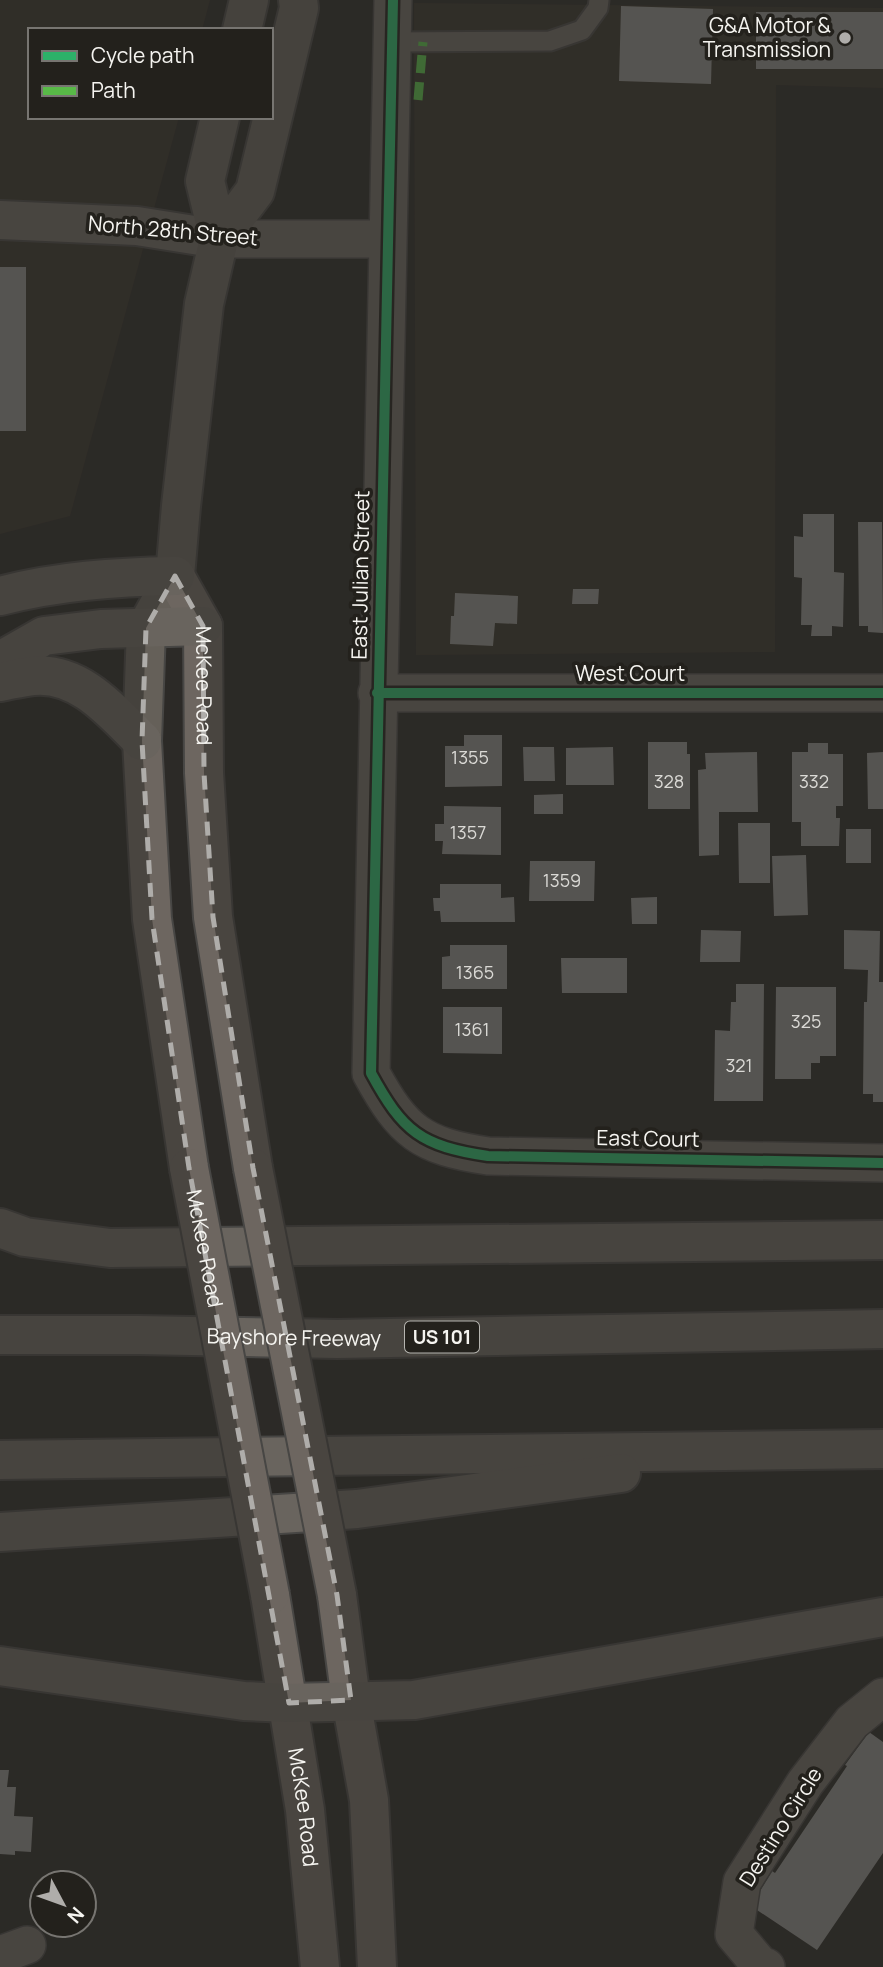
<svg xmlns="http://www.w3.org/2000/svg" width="883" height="1967" viewBox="0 0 883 1967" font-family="Manrope,sans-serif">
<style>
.built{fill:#37332a}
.building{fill:#888885}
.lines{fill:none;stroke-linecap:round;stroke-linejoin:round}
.service-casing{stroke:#474644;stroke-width:23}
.minor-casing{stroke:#474644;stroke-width:40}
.tertiary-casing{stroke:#474644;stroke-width:42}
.secondary-casing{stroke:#474644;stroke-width:42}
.primary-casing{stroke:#474644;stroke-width:42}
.motorway-casing{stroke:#474644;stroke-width:42}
.service{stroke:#6c6661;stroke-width:19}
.minor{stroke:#6c6661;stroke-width:37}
.tertiary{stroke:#6c6661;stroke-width:38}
.secondary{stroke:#656059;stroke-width:38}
.primary{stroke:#6d6660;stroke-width:38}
.motorway{stroke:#69645e;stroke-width:38}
.primary-bridge-casing{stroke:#474644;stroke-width:42;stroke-linecap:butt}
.primary-bridge{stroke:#6d6660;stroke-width:38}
.quiet{stroke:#58b947;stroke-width:9;stroke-dasharray:18 9;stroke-linecap:butt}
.cycleway-casing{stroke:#23211c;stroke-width:15}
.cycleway{stroke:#2db169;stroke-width:10}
.marked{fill:none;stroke:#afadaa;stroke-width:5;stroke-dasharray:14 9;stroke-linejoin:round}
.poi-dot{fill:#afadaa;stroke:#23211c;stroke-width:2.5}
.labels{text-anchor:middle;stroke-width:7;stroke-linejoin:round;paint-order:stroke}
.number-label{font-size:18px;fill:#dad9d5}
.shield{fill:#23211c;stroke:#b6b5b0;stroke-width:2}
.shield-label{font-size:19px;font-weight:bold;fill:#f5f4f0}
.poi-label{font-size:21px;fill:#f5f4f0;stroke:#23211c;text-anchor:end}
.street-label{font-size:21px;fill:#f5f4f0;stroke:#23211c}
</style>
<rect width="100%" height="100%" fill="#2c2a27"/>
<path class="built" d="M0,0H210L202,30H30V117H179L70,516L0,534Z
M414,3L883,8V88L776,85L775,652L416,655Z"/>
<path class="building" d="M621,6L713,9L711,84L619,81Z
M756,12H883V69H756Z
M0,267H26V431H0Z
M803,514H834V572L844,573L843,627L832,626V636H811L812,625H801L802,578L794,577V536L803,537Z
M858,522H882L883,633L868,632V626H859Z
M573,589H599L598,604H572Z
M455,593L518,596L517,624L495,623L493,646L450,644L451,616H454Z
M464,735H502V786L445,787V746H464Z
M648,742H687V754H690V809H648Z
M808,743H828V754H843V806H836V818H840L839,846H801V822H792V752H808Z
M523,747H554L555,781H524Z
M613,747L614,785H566V748Z
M757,752L758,812H719V855L699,856L698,770L706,769L705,753Z
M883,752V809H868L867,753Z
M563,794V814H534V795Z
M444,806L501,807V855L442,854L443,841H435V824H444Z
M738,823H770V883H739Z
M846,829H871V863H846Z
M806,855L808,915L774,916L772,856Z
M530,861H595L594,901H529Z
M440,884H501V898L514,897L515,922H441L440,911H434L433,898H440Z
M657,897V924H632L631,898Z
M701,930L741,931L740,962H700Z
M844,930L880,931L879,982H883V1102H873V1094H863L864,1002H867L868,970L844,969Z
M450,945H507V989H442V957L450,956Z
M561,958H627V993H562Z
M736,984H764L763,1101H714L715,1030L730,1031L731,1002H736Z
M776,987H836V1056H820V1063H811V1079H775Z
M443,1007H502V1054L443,1053Z
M869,1732L883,1742V1853L817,1950L751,1906L772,1871L775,1873L847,1766L845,1765Z
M0,1770H9L7,1787H16L14,1816L33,1817L31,1852L15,1851V1855L0,1854Z"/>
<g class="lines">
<g class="service-casing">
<path id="service" d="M392,42L550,41L582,30L598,8L599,0"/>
</g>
<g class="minor-casing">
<path id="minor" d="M393,0L371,1073C403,1132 421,1146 488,1156L883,1163
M219,239H387
M377,693H883
M0,1955L27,1945
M766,1967L761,1966L734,1934L742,1882L805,1783L852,1722L883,1697"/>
</g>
<g class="tertiary-casing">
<path id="tertiary" d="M0,220L137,226L219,239"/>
</g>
<g class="secondary-casing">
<path id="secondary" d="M242,30L249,0
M219,239L205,181L220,117
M142,741L146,628L175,576L181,506L204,304L219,239L255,191L299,8L298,0"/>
</g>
<g class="primary-casing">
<g id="primary">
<path id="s1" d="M175,576L203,626L204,773L213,917L253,1168"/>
<path d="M142,741L152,919L189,1168"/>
<path id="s2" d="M270,1595L305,1810L320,1967"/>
<path d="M337,1595L351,1700L369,1800L377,1967"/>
</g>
</g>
<g class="motorway-casing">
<g id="motorway">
<path d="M0,596C58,581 115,577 175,576"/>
<path d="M0,661L44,636L101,629L203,626"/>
<path d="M0,682C11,680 22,677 33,676C79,671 113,712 142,741"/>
<path d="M0,1228L25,1237L110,1248L883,1240"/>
<path id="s3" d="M0,1335H139L337,1339L883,1329"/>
<path d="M0,1460L883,1449"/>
<path d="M0,1532L357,1509L621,1473"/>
<path d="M0,1666L244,1701L289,1703L414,1700L883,1617"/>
</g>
</g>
<use href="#service" class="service"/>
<use href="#minor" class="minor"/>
<use href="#tertiary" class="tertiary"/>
<use href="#secondary" class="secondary"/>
<use href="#primary" class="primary"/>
<use href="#motorway" class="motorway"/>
<g class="primary-bridge-casing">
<g id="primary-bridge">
<path id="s4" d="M189,1168L270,1595"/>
<path d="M253,1168L337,1595"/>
</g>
</g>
<use href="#primary-bridge" class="primary-bridge"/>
<path class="quiet" d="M418,100L423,42"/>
<g class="cycleway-casing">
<path id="cycleway" d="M393,0L371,1073C403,1132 421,1146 488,1156L883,1163
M377,693H883"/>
</g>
<use href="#cycleway" class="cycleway"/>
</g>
<path d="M0 0H883V1967H0ZM175,576L203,626L204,773L213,917L253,1168L337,1595L351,1700L289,1703L189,1168L152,919L142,741L146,628Z" fill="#2c2a27" fill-opacity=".55" fill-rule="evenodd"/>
<path class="marked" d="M175,576L203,626L204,773L213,917L253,1168L337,1595L351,1700L289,1703L189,1168L152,919L142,741L146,628Z"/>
<circle class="poi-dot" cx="845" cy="38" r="7"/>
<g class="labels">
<g class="number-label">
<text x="470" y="764">1355</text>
<text x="669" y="788">328</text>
<text x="814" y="788">332</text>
<text x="468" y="839">1357</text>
<text x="562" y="887">1359</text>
<text x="475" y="979">1365</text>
<text x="806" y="1028">325</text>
<text x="472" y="1036">1361</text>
<text x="739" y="1072">321</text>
</g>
<rect class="shield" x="405" y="1321.5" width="74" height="31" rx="5"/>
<g class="shield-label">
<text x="442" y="1344">US 101</text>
</g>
<g class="poi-label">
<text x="831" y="33">G&amp;A Motor &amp;<tspan x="831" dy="24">Transmission</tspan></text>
</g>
<g class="street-label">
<text transform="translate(173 231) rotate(5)" y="7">North 28th Street</text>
<text transform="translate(361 575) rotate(-89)" y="7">East Julian Street</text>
<text x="630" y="681">West Court</text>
<text dy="7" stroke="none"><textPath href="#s1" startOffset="117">McKee Road</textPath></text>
<text transform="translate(648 1139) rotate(1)" y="7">East Court</text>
<text dy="7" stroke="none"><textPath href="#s4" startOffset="82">McKee Road</textPath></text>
<text dy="7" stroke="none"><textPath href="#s3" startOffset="294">Bayshore Freeway</textPath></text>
<text dy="7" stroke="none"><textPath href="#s2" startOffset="215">McKee Road</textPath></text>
<text transform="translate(781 1827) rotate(-58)" y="7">Destino Circle</text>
</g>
</g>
<rect x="28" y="28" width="245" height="91" fill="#23211c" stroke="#777571" stroke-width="2"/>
<rect x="42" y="51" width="35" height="10" fill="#2db169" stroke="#777571" stroke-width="2"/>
<text x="91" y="63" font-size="21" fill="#f5f4f0">Cycle path</text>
<rect x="42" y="86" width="35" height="10" fill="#58b947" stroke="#777571" stroke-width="2"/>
<text x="91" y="98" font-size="21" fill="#f5f4f0">Path</text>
<g transform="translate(63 1904) rotate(131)"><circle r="33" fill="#23211c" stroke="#777571" stroke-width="2"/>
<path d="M0-5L12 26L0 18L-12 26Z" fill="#afadaa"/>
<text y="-10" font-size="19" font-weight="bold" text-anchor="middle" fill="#f5f4f0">N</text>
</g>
</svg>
